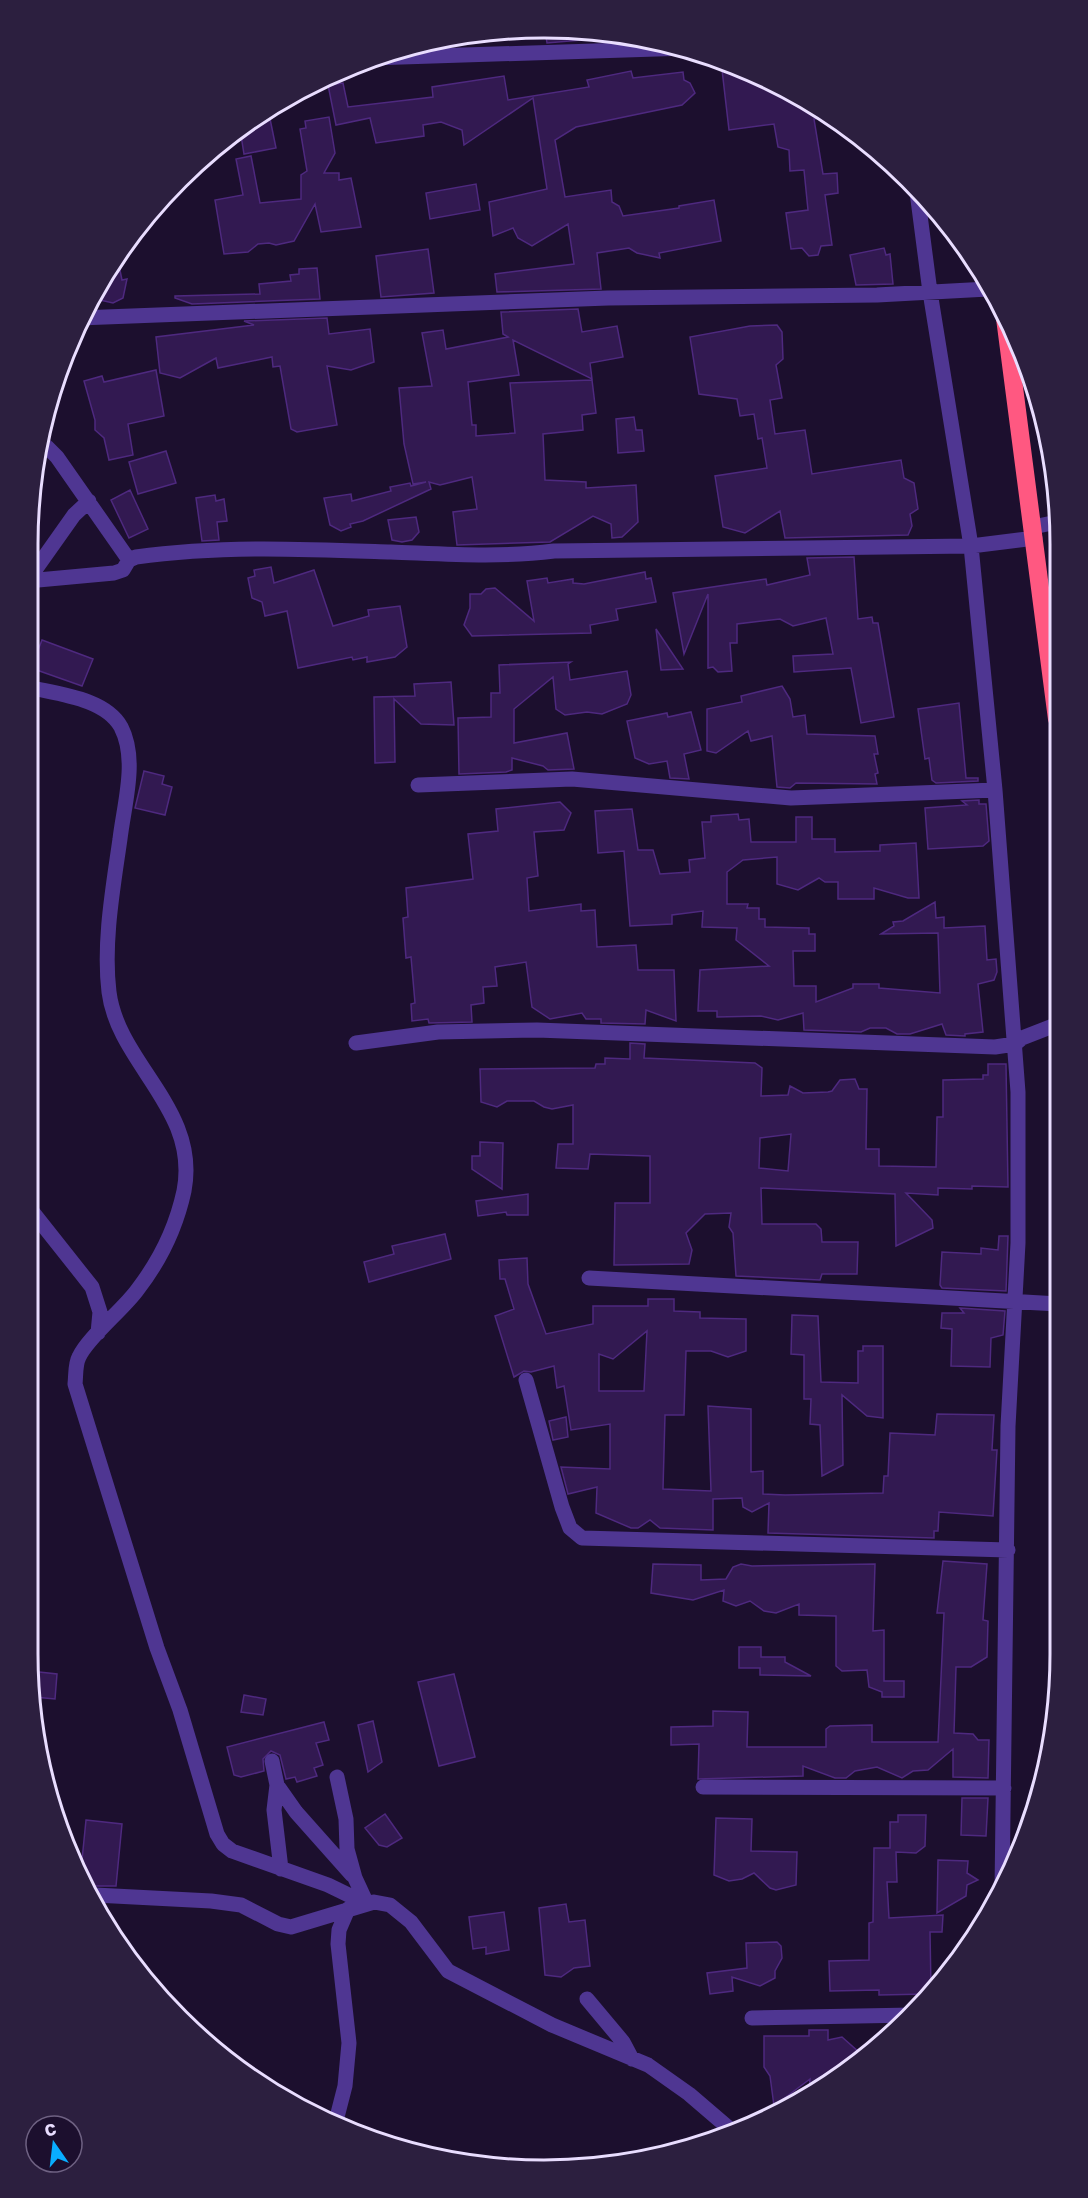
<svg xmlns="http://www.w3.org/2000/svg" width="1088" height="2198" viewBox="0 0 1088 2198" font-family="'Golos Text',sans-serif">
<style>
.building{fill:#321951;stroke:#4e297f;stroke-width:1.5;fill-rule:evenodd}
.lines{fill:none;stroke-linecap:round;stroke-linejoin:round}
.minor{stroke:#4f3692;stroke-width:15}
.highway{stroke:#ff5881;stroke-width:18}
.rim{fill:none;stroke:#e9ddff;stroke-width:3}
</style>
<rect width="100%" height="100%" fill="#1c0f2e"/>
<path class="building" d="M577,28L603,32L604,38L547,43L545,29Z
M721,61L762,76L763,85L776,82L830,116L814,119L823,174L837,173L838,193L825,195L832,245L821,246L818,255L809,256L802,248L791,249L786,213L808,210L804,170L790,171L789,150L778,147L774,124L729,130Z
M631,71L633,78L683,72L684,80L690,83L695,93L682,105L576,127L555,140L565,197L611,190L612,202L619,206L623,216L679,208V206L714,200L721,241L659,253L660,258L637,253L629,248L597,253L601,289L497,292L495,274L574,264L568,224L532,246L518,238L513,228L493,236L489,202L547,189L533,98L464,145L462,130L441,122L423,125L424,136L376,143L370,118L336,125L328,85L343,83L348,107L433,97L432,87L504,76L508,100L589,87L587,80Z
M268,109L276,148L244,154L240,129Z
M329,117L335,153L324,173H339V180L351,178L361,227L321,232L315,204L294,241L276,245L269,243L258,244L248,252L224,254L215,200L243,195L236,159L251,156L260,203L301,199V175L307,171L300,129L306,128L305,121Z
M476,184L480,210L430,219L426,193Z
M884,248L886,255L890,254L893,284L856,285L850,255Z
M428,249L434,293L381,297L376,256Z
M117,256L122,280L127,279L123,298L113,303L91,298Z
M317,268L320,299L192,304L175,298V296L260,294L259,284L291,281L290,275L299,274V269Z
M578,309L582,332L617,326L623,357L590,363L592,379L513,340L519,375L468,382L472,425H476V436L515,433L510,383L592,380L596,413L582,415L583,430L543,434L545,480L586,482V488L636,485L638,522L622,537L612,538L611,524L593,516L550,542L457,545L453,512L477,509L472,477L440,485L429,482L431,489L363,521L350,524L351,527L341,531L330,525L324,498L351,494L352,501L391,491L390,487L410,483L411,486L426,482L413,484L404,444L399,388L432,386L422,333L443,330L446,349L508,337L503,334L501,312Z
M327,318L329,334L370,329L374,362L351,370L327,366L337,425L297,432L291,429L280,366L273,367L272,357L218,368L216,358L180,378L160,373L156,337L254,325L244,321Z
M777,325L782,332L783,359L776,365L782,398L770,400L775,434L805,430L812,474L901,460L904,478L914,483L918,509L910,514L912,526L908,535L785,538L780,511L745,533L723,527L715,476L767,468L762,438L758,439L754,414L740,416L737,399L699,394L690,337L750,326Z
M156,370L164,416L128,424L133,455L109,460L104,438L95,430V420L84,381L102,376L104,382Z
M634,417L636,430H642L644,451L618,453L616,419Z
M166,451L176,483L138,494L129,462Z
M130,490L148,529L129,538L111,500Z
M215,495L216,501L224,499L227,521L217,522L219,540L202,541L196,498Z
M416,517L419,532L412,540L402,542L392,540L388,520Z
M854,557L858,619L872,617L873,623H878L894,717L861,723L851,668L794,672L793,656L833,654L826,618L793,626L780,619L737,624V643H730L732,671L718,672L713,667L708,668V594L684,654L673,593L766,579L767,585L810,575L807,558Z
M271,567L274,583L314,570L333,626L369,616L368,610L400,606L407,647L395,657L367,662V657L353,660L352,657L298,668L287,611L265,616L262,602L252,598L248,578L255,576L254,570Z
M645,572L646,579L651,578L656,602L616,609L618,620L590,625L591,633L472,636L464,625L470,608V594H481L486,589L495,588L534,621L527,581L547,578L548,583L573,579V583L584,584Z
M656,629L683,669L661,670Z
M42,640L93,659L82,686L31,668Z
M571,662L568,664L570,680L627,671L631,695L627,704L602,714L587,712L565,715L556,709L553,677L514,709V743L567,733L574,769L548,770L543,766L512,758V770L506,772L459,774L458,718L491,717V693H500L499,665Z
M451,682L454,725L421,724L394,699L395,762L375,763L374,697L415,696L414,684Z
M782,686L790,699L793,717L805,715L807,734L875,736L878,754H874L878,773L875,774L877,784L796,783L790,788L777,787L772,736L751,741L748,731L716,753L707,751V709L742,702L741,696Z
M959,703L966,778H978V781L936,783L932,780L929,758L925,759L918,709Z
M691,712L701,750L684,754L689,779L670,778L667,761L649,764L635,758L627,721L667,713L668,717Z
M144,771L164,776L162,784L172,787L165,815L135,808Z
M979,800V804H986L989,841L983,846L928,849L925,808L967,805L962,801Z
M560,802L571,813L564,830L534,832L538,876L527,878L529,911L581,904V911L595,910L597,947L636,945L638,970H674L676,1021L646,1010L645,1024L601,1023V1019H586L582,1013L550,1019L532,1007L526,962L495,967L497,986L483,987L484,1003L471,1005L472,1022L429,1023L428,1019L412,1021L411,1004L415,1003L411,957L406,958L403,918L408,917L406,888L473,879L468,834L498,831L496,809Z
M632,809L638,850H653L660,874L690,872L689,860L705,858L702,822H711V816L738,814L739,820L749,819L751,842H796V817H812V839H835V852L880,851V845L916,843L919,898H908L874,888V899H838V882H825L819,878L798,890L777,884V857L743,860L727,872V904H748L747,908H759V919H765V927L809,928V934H815V951H793L794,986H816V1002L853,988V984H879V988L940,993L938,933L881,934L894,926L893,922L903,921L935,902L936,918L944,917V928L985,926L987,960L996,959L997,972L994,980L978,984L983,1032L965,1034V1036L946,1035L942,1024L910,1034H897L886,1028H870L861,1032L804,1030L803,1013L778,1020L761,1016L717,1017V1011H698L700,970L769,966L736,940L737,928L702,927L703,911L672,915V924L630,926L624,851L598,853L595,811Z
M630,1043L645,1044L644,1058L755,1063L762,1068L761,1096L788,1095L790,1086L803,1093L828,1092L832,1091L840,1080L855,1079L859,1089H867L866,1149H879V1166L936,1167L937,1117H943V1080L983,1079V1075H988V1064H1006L1008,1187L972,1186V1189L938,1188V1195L906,1193L932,1220L933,1228L896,1246L895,1194L761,1188L762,1224H816L821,1229L822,1242H858L857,1274H822L820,1280L736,1276L733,1233L729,1227L731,1213L705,1214L686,1233L692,1250L689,1264L614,1265L615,1203H650V1156L590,1154L588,1169L556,1168L558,1144H573V1105L552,1109L544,1107L534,1101H507L497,1107L481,1102L480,1069L595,1068L596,1064H605V1058L630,1059ZM791,1134L788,1171L759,1168L760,1138Z
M480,1142L503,1143L502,1189L472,1169V1156H480Z
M528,1194V1215H507L506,1212L478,1216L476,1201Z
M445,1234L451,1259L369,1282L364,1262L394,1254L392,1246Z
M999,1236H1008L1006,1291L942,1288L940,1285L942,1252L981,1254V1248L998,1250Z
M527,1258L528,1284L546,1334L593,1324V1306H648V1299H674V1311L700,1312V1318L746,1319V1351L728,1357L711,1351H686L684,1415H665L663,1489L711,1491L708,1406L751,1409V1472L763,1471V1494L785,1495L883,1493L884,1476H888L890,1433L935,1435L937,1414L994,1415L992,1450H997L993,1516L939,1512L938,1531H934V1538L768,1533L769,1503L752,1512L743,1507L742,1498L713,1499V1530L660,1528L650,1520L638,1528H631L596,1513L597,1487L568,1494L561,1467L610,1469V1424L571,1430L564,1386L557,1388L554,1366L531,1372L524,1371L514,1377L495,1316L514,1309L505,1279H500L499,1260ZM647,1331L644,1391H599V1354L613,1359Z
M960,1308L1005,1311L1003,1335L991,1338L990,1367L951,1366L952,1329L941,1328L942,1313H964Z
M792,1315L818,1316L821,1382L858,1383V1351H863V1346H883V1418L867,1416L842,1395L843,1465L822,1476L820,1425L810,1424L811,1399H804V1355L791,1354Z
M566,1417L568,1437L553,1440L549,1421Z
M943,1561L987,1564L983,1620L988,1621L987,1657L971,1667H956L954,1733L973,1734L978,1740H989L988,1778L953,1777V1749L928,1770L913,1771L902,1778L877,1767L855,1771L846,1778H835L803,1766V1776L698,1779L699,1744L671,1745V1727L713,1726V1711L748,1712L747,1747H826V1729L830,1726L872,1725V1742H938L944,1613H937Z
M653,1564L701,1565V1580L726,1579L733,1567L741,1564L752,1566L875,1564L873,1631L884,1630V1681H904V1697H882V1692L869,1687L867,1670L842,1671L836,1666V1616L799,1615V1604L776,1613L764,1611L750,1601L736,1606L723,1601L724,1590L693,1600L651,1593Z
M739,1647H761V1657H785V1662L811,1676L760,1675V1668H739Z
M30,1671L57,1674L55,1699L34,1697Z
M454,1674L475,1757L439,1766L418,1682Z
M244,1695L266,1699L263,1715L241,1712Z
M373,1721L382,1762L368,1772L358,1725Z
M324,1722L329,1740L316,1743L323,1765L314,1768L317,1776L297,1782L295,1777L286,1779L280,1755L271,1751L263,1759L264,1771L241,1777L234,1775L227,1747Z
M962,1798H988L986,1836L961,1835Z
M385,1814L402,1838L387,1847L379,1845L365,1828Z
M898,1815H926L925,1846L916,1853L896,1852L897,1882H887L889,1918L943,1915L942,1932H930L931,1989L928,1994L879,1995V1990L830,1991L829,1961L869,1960V1923L873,1922L874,1848H890V1822H898Z
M716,1818L752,1819L751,1851L797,1852L796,1885L776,1890L770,1888L754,1873L742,1879L729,1881L714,1875Z
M86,1820L122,1824L116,1886H90L81,1870Z
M938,1860L968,1861L967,1873L978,1880L967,1885L966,1896L937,1913Z
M566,1904L569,1922L585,1920L590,1966L574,1968L561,1977L545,1975L539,1908Z
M504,1912L509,1950L486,1954V1947L473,1949L469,1917Z
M777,1942L781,1946L782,1958L775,1971V1978L760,1986L732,1977L733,1991L710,1994L707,1973L747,1968L746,1943Z
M809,2030H828V2040L842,2037L861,2054L809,2091L810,2079L774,2106L770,2076L764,2067V2036H809Z"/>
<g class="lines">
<path class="minor" d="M371,58L688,48
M917,192L930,292L971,546L995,790L1018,1092V1243L1008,1426L1002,1890
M79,318L608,298L877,295L988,289
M39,447H47L57,457L129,560
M1033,527L1057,522
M30,578L38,580L114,573L123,570L129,560L136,557C221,545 305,549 391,552C446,554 499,558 554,551L971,546L1035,538
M28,580L74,515L89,501
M28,687C57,694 105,698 121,727C138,760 124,804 120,839C113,888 103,943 109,992C118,1064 200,1109 184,1191C176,1228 161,1259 138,1289C124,1309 88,1337 79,1357C75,1364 76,1376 75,1384L157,1648L180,1710L217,1834L223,1844L232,1851L328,1885L367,1904
M418,785L572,779L791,798L995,790
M356,1043L438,1032L537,1030L995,1047L1015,1044L1022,1038L1058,1024
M27,1205L92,1287L100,1312L98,1333
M589,1278L1059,1304
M526,1380L562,1507L570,1528L582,1538L1008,1550
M272,1761L277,1785L274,1810L281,1869
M337,1777L346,1819L347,1849L355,1878L367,1904
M277,1785L296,1812L352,1875
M703,1787L1004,1788
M95,1895L211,1901L241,1905L278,1924L291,1927L374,1902L390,1905L411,1922L448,1971L552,2025L648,2065L689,2094L731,2130
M587,1999L623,2042L632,2059
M752,2018L913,2015
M336,2121L345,2086L349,2043L338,1944L339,1930L348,1909"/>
<path class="highway" d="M1005,318L1057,719"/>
</g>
<path d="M0 0H1088V2198H0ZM544 38H544A506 506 0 0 1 1050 544V1654A506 506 0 0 1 544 2160H544A506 506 0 0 1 38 1654V544A506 506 0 0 1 544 38Z" fill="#2c1f3f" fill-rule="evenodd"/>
<path class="rim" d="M544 38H544A506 506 0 0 1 1050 544V1654A506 506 0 0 1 544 2160H544A506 506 0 0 1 38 1654V544A506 506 0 0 1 544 38Z"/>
<g transform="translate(54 2144) rotate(346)"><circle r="28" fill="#1c0f2e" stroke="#6e6182" stroke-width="1.5"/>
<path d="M0-4.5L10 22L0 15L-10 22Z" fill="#09adff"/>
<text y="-9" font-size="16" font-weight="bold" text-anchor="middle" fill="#e9ddff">С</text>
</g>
</svg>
